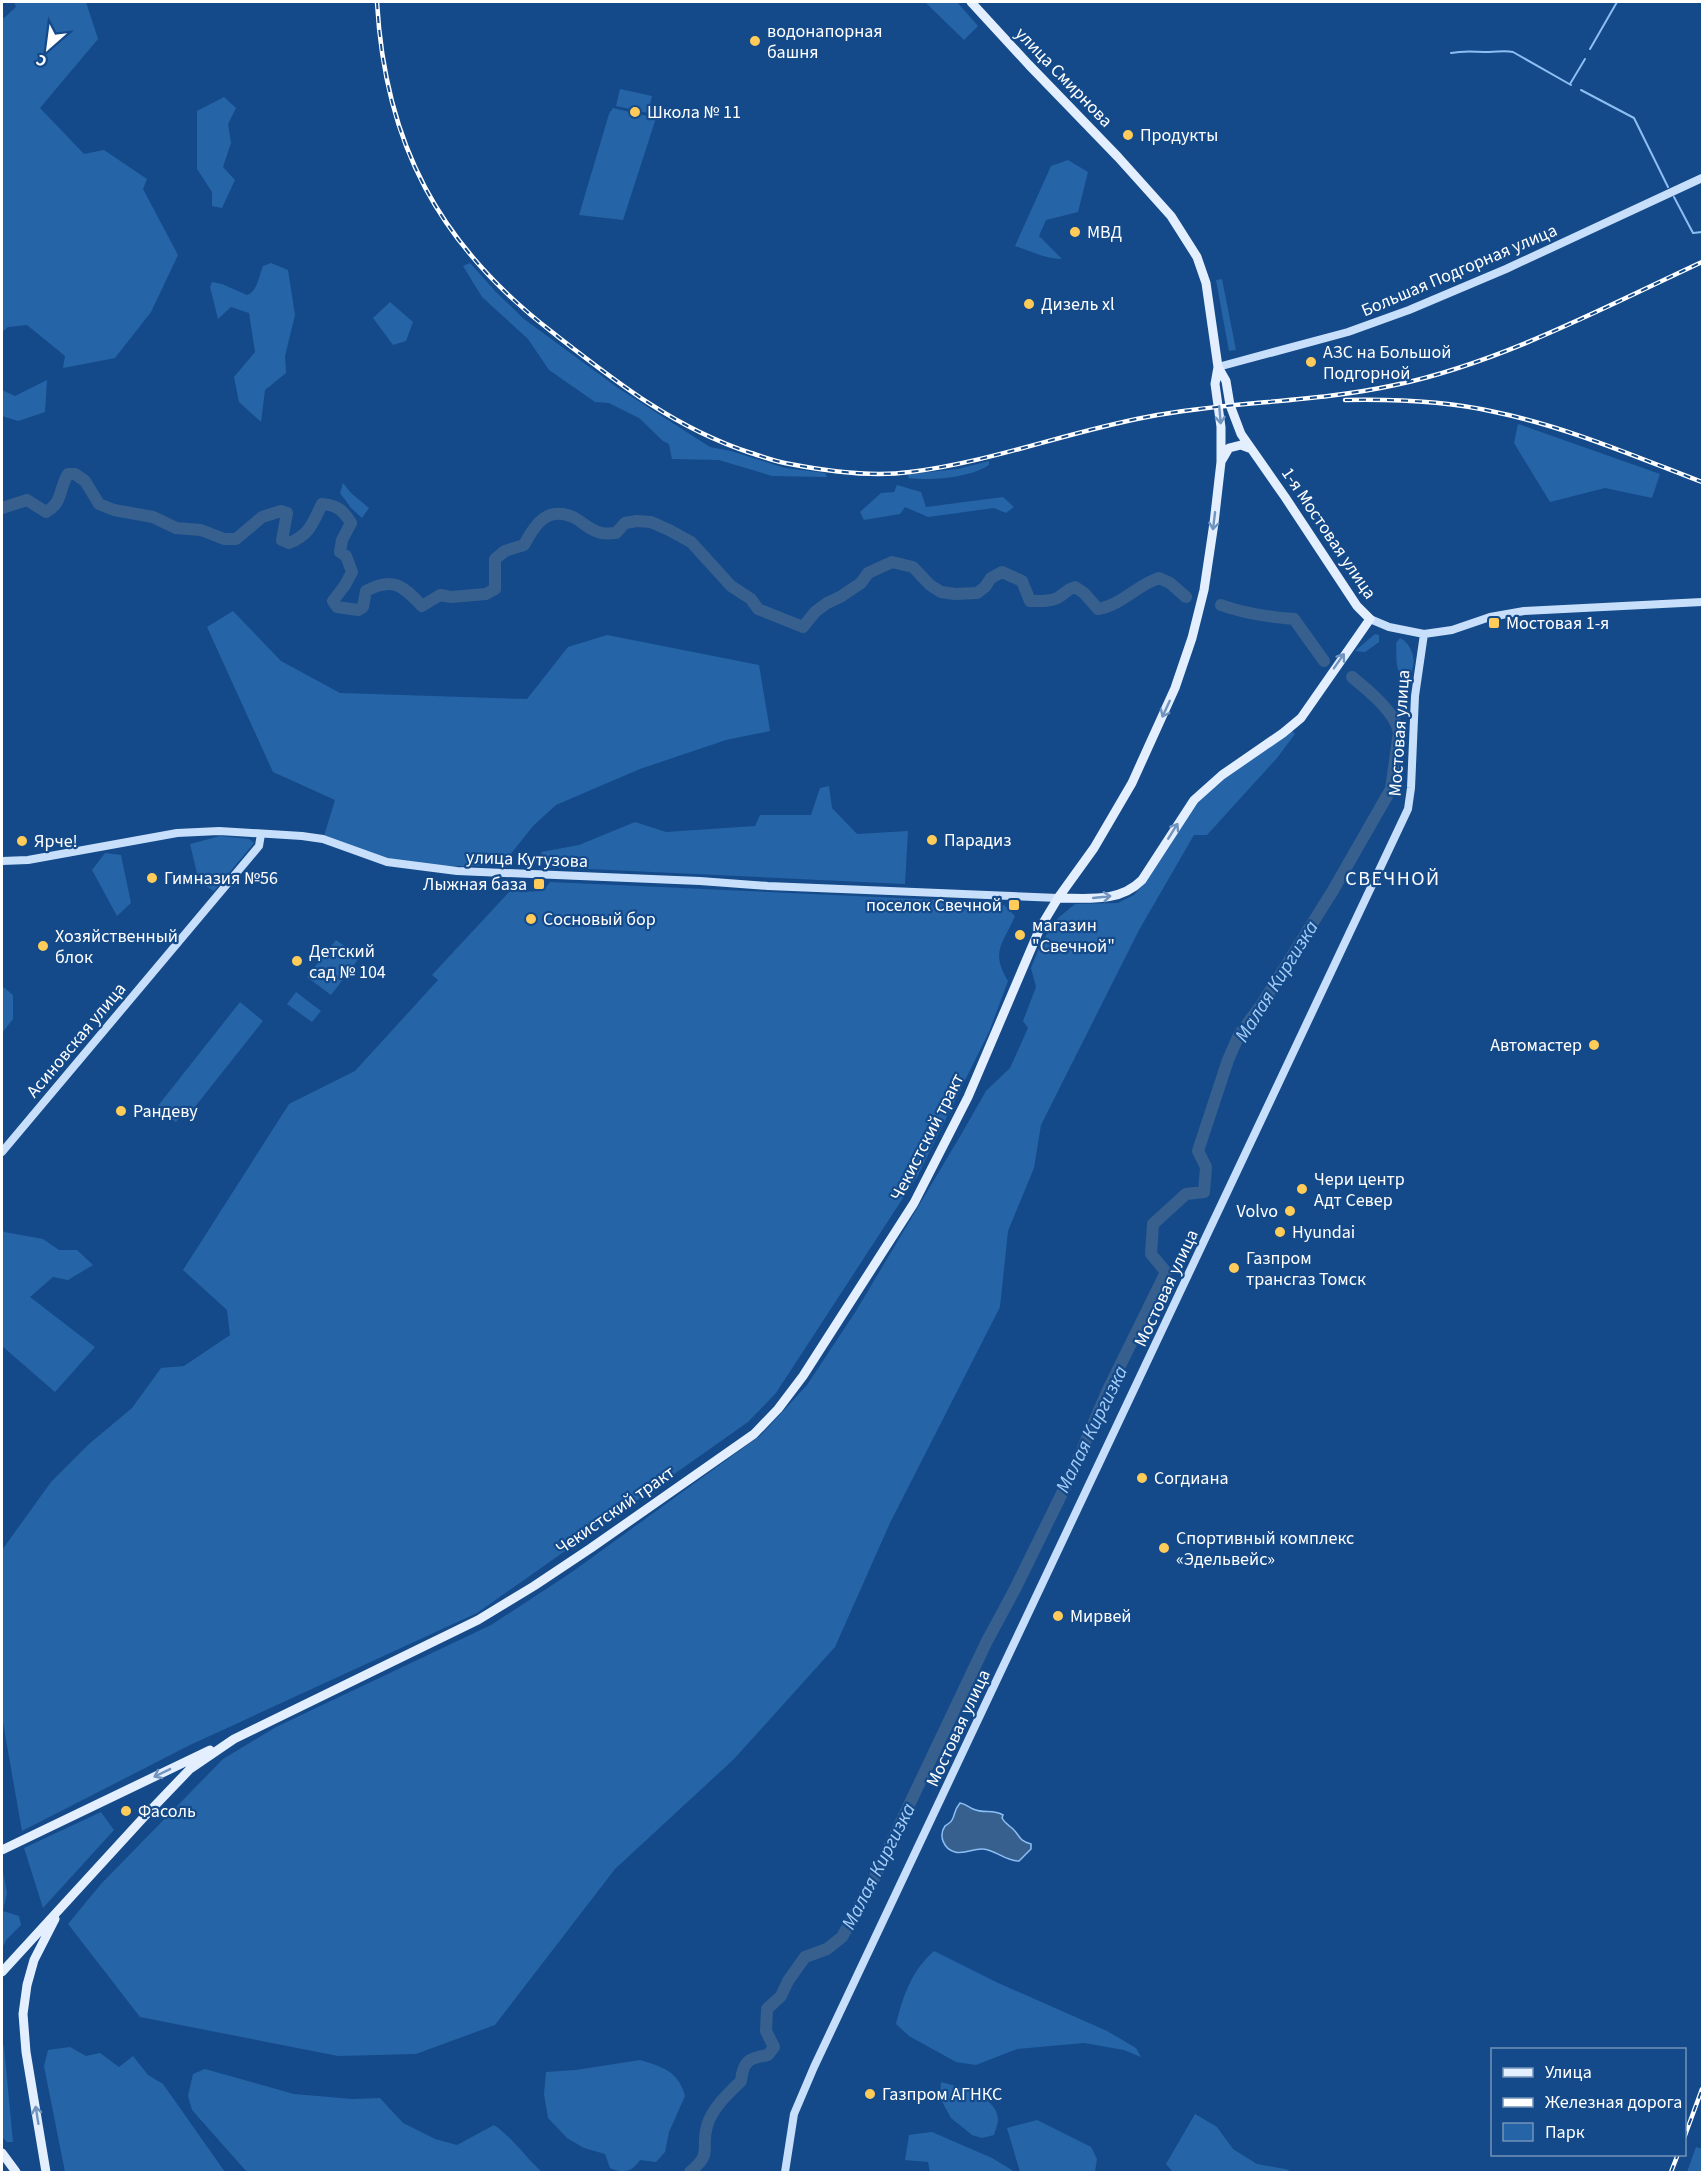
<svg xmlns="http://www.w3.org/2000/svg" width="1704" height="2174" viewBox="0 0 1704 2174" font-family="'Source Sans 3',sans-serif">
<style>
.green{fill:#2664a8}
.water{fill:#37608f;stroke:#8cbef3;stroke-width:1.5}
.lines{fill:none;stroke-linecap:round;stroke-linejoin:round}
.stream{stroke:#8cbef3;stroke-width:2}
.river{stroke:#37608f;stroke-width:12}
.secondary{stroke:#c8dffb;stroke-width:8}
.primary{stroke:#e3efff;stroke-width:9}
.rail-casing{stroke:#fff;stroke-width:4.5}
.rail{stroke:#144a89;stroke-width:2;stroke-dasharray:7;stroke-linecap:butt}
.oneway{stroke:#7194be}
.poi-dot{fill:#ffcb59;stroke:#144a89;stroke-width:2}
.labels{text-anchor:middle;stroke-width:4.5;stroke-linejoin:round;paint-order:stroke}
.poi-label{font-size:18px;fill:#fff;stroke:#144a89;text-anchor:start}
.street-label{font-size:18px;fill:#fff;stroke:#144a89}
.neighbourhood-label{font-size:20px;letter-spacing:1.5px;fill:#fff;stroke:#144a89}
.water-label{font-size:20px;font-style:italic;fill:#a6cdf7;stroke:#144a89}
</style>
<rect width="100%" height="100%" fill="#144a89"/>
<path class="green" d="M14,2H86L98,39L40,108L84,154L104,150L147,179L143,189L178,255L151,312L115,358L63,368L65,356L27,325L8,327L2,332V17L4,18L16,7Z
M925,2H957L978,26L964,40Z
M620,89L652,96L648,113L616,106Z
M224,97L236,108L228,124L231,143L223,167L235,180L222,208L212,206V192L197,169V111Z
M613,108L656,118L623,220L579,215L609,114Z
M1068,160L1088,172L1078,212L1046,220L1039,236L1062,259C1045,259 1031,251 1015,246L1051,166Z
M271,263L288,270L295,315L285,356L286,373L265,390L261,422L239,402L234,377L255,352L249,313L231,307L218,319L210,287L212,282L222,284L247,295C257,292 259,276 263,266Z
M470,263L495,291L524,319L618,388L710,447L731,451L785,468L825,473L827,477L772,476L719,460L672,459L669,444L663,441L639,418L609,403L595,402L549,370L528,339L482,297L463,266Z
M1222,279L1236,350L1229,351L1216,280Z
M390,302L413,322L406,341L393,345L373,318Z
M47,380L45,412L18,421L2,416V390L15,396Z
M1518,424L1660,474L1652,498L1605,488L1550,502L1514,443Z
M989,461V465C969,478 931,481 908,478L909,474L958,469Z
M343,483L351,493L369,508L362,518L351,508L340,493Z
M897,485L921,492L926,507L1003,497L1014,507L1006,513L994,508L928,517L905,507L900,514L864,520L860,512L881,493L894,492Z
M233,611L281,661L340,693L527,699L568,647L607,635L759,665L770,731L726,740L640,769L556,805L533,826L502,865C464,867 428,867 390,859C368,854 346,844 324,836L335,800L273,772L207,627Z
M1375,634L1379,635V642L1365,652L1355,651Z
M1400,638C1414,645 1419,668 1406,679C1394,674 1397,655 1396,643Z
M1291,730L1295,734L1277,758L1207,835H1194L1139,930L1041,1125L1034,1168L1008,1231L1000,1307L890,1523L835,1647L734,1759L615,1869L495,2025L416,2054L338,2056L140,2017L68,1924L101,1884L223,1759L276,1727L491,1625L572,1572L761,1435L807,1385L856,1311L962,1133L986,1091L1010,1068L1028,1028L1023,1021L1036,987L1031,968L1041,943L1058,918L1075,904L1118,903L1134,895L1146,881L1198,802L1223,777Z
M829,786L832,808L857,834L908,831L905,884L546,867L541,852L579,845L635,822L666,832L755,826L760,815H811L820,788Z
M220,836L249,839L254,843L214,891L199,882L190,844Z
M105,853L121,855L131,903L117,916L92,870Z
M550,882L986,902L1004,905L1015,916C1003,944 990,951 1008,981L989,1032L918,1175L776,1393L748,1422L477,1613L190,1745L22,1831L2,1717V1550L51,1482L89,1444L132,1408L161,1368L184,1366L230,1335L227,1310L183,1270L289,1104L355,1071L438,980L432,975L511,890L521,892L543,891Z
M336,940L360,957L331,995L307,977Z
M2,986L13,995V1019L2,1033Z
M296,992L321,1011L312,1022L287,1004Z
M240,1002L263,1021L190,1113L186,1110L176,1122L157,1107Z
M2,1227L4,1232L43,1239L59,1250H77L93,1265L68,1280L53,1277L30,1297L95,1347L55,1392L2,1346Z
M101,1812L114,1830L43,1908L24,1848Z
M2,1866L7,1893L3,1911L19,1916L21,1925L7,1939L2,1948Z
M934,1951L996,1982L1107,2031L1136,2048L1141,2057L1124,2050L1084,2043L1017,2049L976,2065L956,2062L909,2036L896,2024C903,1996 912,1970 934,1951Z
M2,2043L4,2047L13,2142H7L2,2137Z
M70,2047L86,2056L100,2053L119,2067L133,2056L148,2075L163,2084L225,2172H65L44,2066L48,2050Z
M640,2060C663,2067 678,2071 685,2096L669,2132L665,2152L656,2162L640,2160C632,2172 624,2174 610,2168L605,2154L584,2148L567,2138L548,2118L544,2094L546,2072L576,2070Z
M205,2069L294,2094L352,2099L380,2098L403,2123L435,2139L457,2145L494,2125C513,2138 525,2157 542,2172H247L192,2110L188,2096L193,2074Z
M941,2082C959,2087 998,2096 998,2120C998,2125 995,2130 994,2135L982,2138L972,2135L951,2118L940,2098Z
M1195,2114L1217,2127L1233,2149L1257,2164L1285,2169L1293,2172H1173L1166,2164Z
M1037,2120L1091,2147L1097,2159L1095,2172H1020L1007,2128Z
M932,2132L992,2158L1015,2172H930L928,2162L905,2160L909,2135Z
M1696,2147L1702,2149V2172H1687Z"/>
<path class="water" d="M960,1803C966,1804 968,1807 973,1809C984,1814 993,1809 1003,1815L1002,1818C1005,1824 1009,1825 1013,1829C1021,1837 1018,1840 1031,1844V1849L1019,1861C1005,1861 996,1850 983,1849C974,1848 964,1855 955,1852C944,1849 938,1836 945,1826C947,1824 951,1823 952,1820C956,1813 953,1812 960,1803Z"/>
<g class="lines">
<path class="stream" d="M1590,49L1617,2
M1451,53C1466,50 1474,52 1489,52C1498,52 1504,50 1513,52L1571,85
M1570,84L1585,59
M1581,90L1634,118L1668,187
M1674,197L1693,233L1702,232"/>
<path class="river" d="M2,508L27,500L46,512C63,503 59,488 68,474H75L85,481L99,504L114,510L153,517L176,528L201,530L224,539H236L262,517L281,511L287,513L282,540L289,543C310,535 313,522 322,504C337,505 343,510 351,523L342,540L340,552L346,556L352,572L345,585L333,601L337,607L358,610L363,607L366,591C393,576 403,586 422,606L440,595L451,597L486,594L495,589V559L505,551L524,545C535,524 547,506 573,517C583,522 590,531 602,533C606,534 611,533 616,533L625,523L637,521L651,522L669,530L691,542L731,586L751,599L758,609L803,627L815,612L827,603L840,597L861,583L868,573L892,562L913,567L930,585L941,592L955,594L977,593L985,587L991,578L1002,572L1022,581L1030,601C1039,601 1051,602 1059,597C1066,593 1067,589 1075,587L1084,593L1098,609C1122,605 1137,585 1159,578L1170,583L1186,597
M1221,605C1245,614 1269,617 1294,619L1324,661
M690,2172C714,2152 700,2149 707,2126C712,2108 728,2094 741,2081C743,2061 749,2058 768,2055L774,2047L766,2031L767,2009L781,1996L788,1981L805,1957L827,1949L842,1937L872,1883L986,1643L1015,1589L1071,1475L1108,1390L1166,1272L1151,1254L1153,1224L1186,1194L1204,1192L1206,1167L1198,1151L1228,1060L1239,1035L1262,1004L1332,892L1391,789L1399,732C1395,712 1368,690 1352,677"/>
<path class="secondary" d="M1218,367L1348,332L1409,310L1506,269L1702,178
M1370,619L1389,627L1424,634L1452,630L1490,617L1524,611L1702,602
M2,861L28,860L177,833L219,831L302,836L323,839L387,862L457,871L700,881L768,886L1058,898
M2,1152L259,846L261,834
M785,2172L794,2114L814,2067L1408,809L1411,788L1415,696L1424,634"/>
<path class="primary" d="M1222,460L1229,448L1241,445L1249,448
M1058,898C1088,898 1119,903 1142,880L1194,800L1222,775L1283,733L1301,718L1370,619L1357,606L1285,497L1241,434L1230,405L1226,381L1218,367
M2,1850L210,1750
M2,1972L144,1817L190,1769L234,1739L478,1620L534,1586L591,1548L754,1434L778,1409L803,1376L914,1203L968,1097L1040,928L1058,898L1094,848L1132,783L1175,688L1192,638L1204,590L1214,523L1221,462V427L1215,384L1218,367L1206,283L1197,257L1171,216L1118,157L1029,65L971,2
M2,2153L16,2172
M46,2172L26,2052L23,2014L27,1985L34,1960L55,1919"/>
<g class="rail-casing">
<path id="rail" d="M377,2C385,144 439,245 552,332C615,381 674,428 751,453C764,457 777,462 790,464C826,471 874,477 910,472C991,462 1067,432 1147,417C1229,401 1313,403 1395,385C1500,363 1605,307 1702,262
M1345,400C1395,399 1447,401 1495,412C1567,427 1634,456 1702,482
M1684,2138L1702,2089
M1671,2172L1678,2154"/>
</g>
<use href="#rail" class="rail"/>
</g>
<defs><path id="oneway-shaft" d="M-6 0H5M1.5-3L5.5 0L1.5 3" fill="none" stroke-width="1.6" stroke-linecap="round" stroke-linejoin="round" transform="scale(1.5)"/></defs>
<g class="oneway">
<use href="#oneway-shaft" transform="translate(1220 415) rotate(85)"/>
<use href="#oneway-shaft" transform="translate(1214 521) rotate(97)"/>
<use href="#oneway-shaft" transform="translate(1339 661) rotate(-55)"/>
<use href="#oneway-shaft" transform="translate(1166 709) rotate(115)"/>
<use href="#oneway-shaft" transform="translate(1173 831) rotate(-58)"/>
<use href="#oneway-shaft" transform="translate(1102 897) rotate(-6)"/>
<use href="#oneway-shaft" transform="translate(162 1773) rotate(154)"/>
<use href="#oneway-shaft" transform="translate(37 2115) rotate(-99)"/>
</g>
<g class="poi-dot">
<circle cx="755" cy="41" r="6"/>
<circle cx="635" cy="112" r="6"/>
<circle cx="1128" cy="135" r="6"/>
<circle cx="1075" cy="232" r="6"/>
<circle cx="1029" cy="304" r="6"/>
<circle cx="1311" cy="362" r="6"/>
<rect x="1488" y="617" width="12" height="12" rx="3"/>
<circle cx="932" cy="840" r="6"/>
<circle cx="22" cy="841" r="6"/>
<circle cx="152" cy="878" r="6"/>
<rect x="533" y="878" width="12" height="12" rx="3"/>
<rect x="1008" y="899" width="12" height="12" rx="3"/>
<circle cx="531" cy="919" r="6"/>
<circle cx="1020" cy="935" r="6"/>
<circle cx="43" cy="946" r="6"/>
<circle cx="297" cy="961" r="6"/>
<circle cx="1594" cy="1045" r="6"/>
<circle cx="121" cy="1111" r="6"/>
<circle cx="1302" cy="1189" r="6"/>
<circle cx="1290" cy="1211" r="6"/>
<circle cx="1280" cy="1232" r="6"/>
<circle cx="1234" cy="1268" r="6"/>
<circle cx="1142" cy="1478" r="6"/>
<circle cx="1164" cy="1548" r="6"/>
<circle cx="1058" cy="1616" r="6"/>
<circle cx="126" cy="1811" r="6"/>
<circle cx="870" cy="2094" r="6"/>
</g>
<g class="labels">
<g class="poi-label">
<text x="767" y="37">водонапорная<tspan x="767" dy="21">башня</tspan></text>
<text x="647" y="118">Школа № 11</text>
<text x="1140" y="141">Продукты</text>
<text x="1087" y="238">МВД</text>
<text x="1041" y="310">Дизель xl</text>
<text x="1323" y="358">АЗС на Большой<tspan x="1323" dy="21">Подгорной</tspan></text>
<text x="1506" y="629">Мостовая 1-я</text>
<text x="944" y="846">Парадиз</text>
<text x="34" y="847">Ярче!</text>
<text x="164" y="884">Гимназия №56</text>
<text x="527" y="890" text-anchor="end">Лыжная база</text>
<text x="1002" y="911" text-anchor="end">поселок Свечной</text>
<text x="543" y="925">Сосновый бор</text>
<text x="1032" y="931">магазин<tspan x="1032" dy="21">"Свечной"</tspan></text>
<text x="55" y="942">Хозяйственный<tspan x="55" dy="21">блок</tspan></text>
<text x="309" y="957">Детский<tspan x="309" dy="21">сад № 104</tspan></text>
<text x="1582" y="1051" text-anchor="end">Автомастер</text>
<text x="133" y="1117">Рандеву</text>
<text x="1314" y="1185">Чери центр<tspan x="1314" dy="21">Адт Север</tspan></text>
<text x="1278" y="1217" text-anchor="end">Volvo</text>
<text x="1292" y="1238">Hyundai</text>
<text x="1246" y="1264">Газпром<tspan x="1246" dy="21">трансгаз Томск</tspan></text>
<text x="1154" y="1484">Согдиана</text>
<text x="1176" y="1544">Спортивный комплекс<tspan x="1176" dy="21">«Эдельвейс»</tspan></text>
<text x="1070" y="1622">Мирвей</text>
<text x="138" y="1817">Фасоль</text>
<text x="882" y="2100">Газпром АГНКС</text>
</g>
<g class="street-label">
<text transform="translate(1064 77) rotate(46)" y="6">улица Смирнова</text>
<text transform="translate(1459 270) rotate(-23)" y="6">Большая Подгорная улица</text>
<text transform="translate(1329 533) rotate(56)" y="6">1-я Мостовая улица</text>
<text transform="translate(1399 733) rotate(-86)" y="6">Мостовая улица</text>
<text transform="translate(527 859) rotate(2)" y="6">улица Кутузова</text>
<text transform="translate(76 1040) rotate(-50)" y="6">Асиновская улица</text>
<text transform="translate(927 1137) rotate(-63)" y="6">Чекистский тракт</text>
<text transform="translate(1166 1288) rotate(-65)" y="6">Мостовая улица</text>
<text transform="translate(615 1510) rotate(-35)" y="6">Чекистский тракт</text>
<text transform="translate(958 1728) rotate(-65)" y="6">Мостовая улица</text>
</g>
<g class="neighbourhood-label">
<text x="1393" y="885">СВЕЧНОЙ</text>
</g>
<g class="water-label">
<text transform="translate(1276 981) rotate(-58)" y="7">Малая Киргизка</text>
<text transform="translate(1091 1429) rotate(-64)" y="7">Малая Киргизка</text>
<text transform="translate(878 1866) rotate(-63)" y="7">Малая Киргизка</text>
</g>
</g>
<rect width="1704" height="2174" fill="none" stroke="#ffffff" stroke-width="6"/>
<rect x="1491" y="2048" width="195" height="108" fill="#144a89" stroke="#7292b8" stroke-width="1.5"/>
<rect x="1503" y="2068" width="30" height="9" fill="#e3efff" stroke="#7292b8" stroke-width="1.5"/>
<text x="1545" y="2078" font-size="18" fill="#ffffff">Улица</text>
<rect x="1503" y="2098" width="30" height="9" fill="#ffffff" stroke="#7292b8" stroke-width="1.5"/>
<text x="1545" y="2108" font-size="18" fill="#ffffff">Железная дорога</text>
<rect x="1503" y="2123" width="30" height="18" fill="#2664a8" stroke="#7292b8" stroke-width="1.5"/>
<text x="1545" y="2138" font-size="18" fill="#ffffff">Парк</text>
<g transform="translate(48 48) rotate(208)" stroke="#144a89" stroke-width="4.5" paint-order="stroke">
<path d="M0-4.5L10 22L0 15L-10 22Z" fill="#ffffff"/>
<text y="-9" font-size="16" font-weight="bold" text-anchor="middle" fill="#ffffff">С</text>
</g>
</svg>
